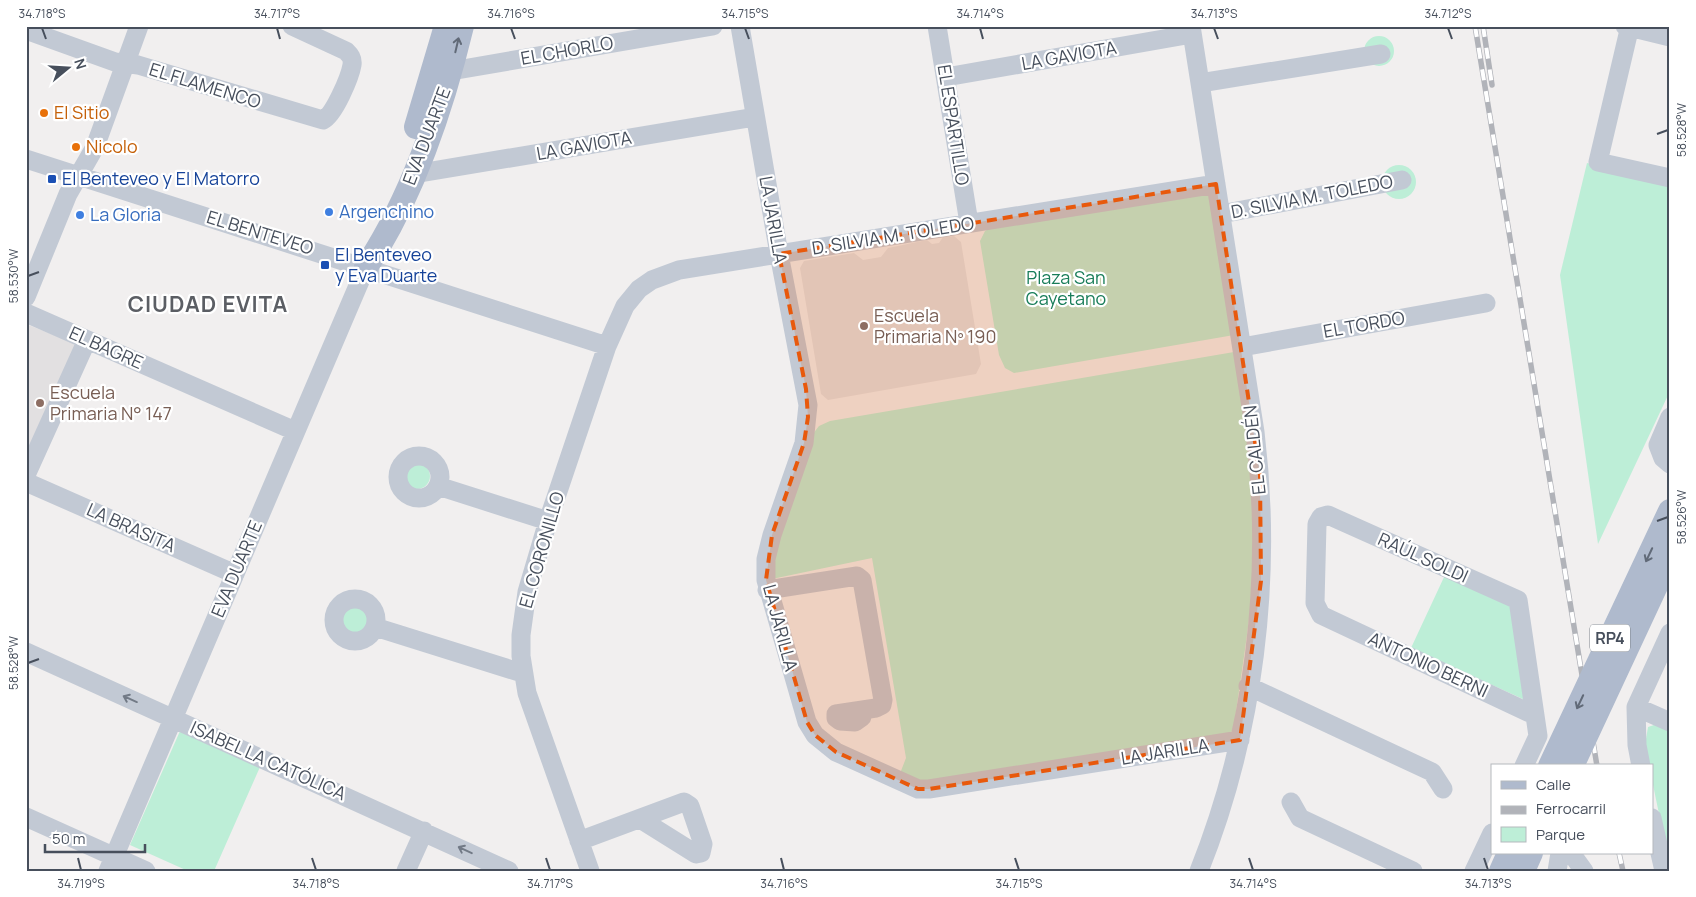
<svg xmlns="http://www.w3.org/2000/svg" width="1696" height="897" viewBox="0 0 1696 897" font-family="Manrope,sans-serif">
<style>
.education{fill:#e2e0e1}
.green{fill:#bdeed7}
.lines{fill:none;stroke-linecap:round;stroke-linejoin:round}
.minor{stroke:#c2c9d4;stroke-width:19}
.major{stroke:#afbacd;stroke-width:24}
.rail-casing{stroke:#b1b3b9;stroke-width:5.5}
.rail{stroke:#fff;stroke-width:4;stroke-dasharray:11;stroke-linecap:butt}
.major-bridge{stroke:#afbacd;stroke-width:24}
.oneway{stroke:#616a78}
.oneway2{stroke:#727a86}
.marked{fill:#e8590c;fill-opacity:0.2;stroke:#e8590c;stroke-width:4;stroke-dasharray:10 6;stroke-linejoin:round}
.ticks{fill:none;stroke:#474f5c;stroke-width:2}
.food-dot{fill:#e8710a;stroke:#fff;stroke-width:2}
.transit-dot{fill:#1a4fb4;stroke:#fff;stroke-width:2}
.shop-dot{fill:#3f7fe0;stroke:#fff;stroke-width:2}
.education-dot{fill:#8d6e63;stroke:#fff;stroke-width:2}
.labels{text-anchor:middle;stroke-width:4.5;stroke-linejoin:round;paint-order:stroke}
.shield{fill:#fff;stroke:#7e848d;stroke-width:1}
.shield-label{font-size:16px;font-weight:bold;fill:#474f5c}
.street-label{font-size:18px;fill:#474f5c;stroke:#fff}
.food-label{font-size:18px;fill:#c56008;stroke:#fff;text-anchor:start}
.transit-label{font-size:18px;fill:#164399;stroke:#fff;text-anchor:start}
.shop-label{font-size:18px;fill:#366cbe;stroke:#fff;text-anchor:start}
.park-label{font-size:18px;fill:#187d59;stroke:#fff}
.education-label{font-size:18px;fill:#785e54;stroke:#fff;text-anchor:start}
.district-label{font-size:22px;font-weight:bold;letter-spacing:1px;fill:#5b5e64;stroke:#fff}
.neatline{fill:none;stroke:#474f5c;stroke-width:2}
.ticks-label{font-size:12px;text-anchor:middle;fill:#474f5c}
</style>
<rect width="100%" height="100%" fill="#f1efef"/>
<path class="education" d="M954,236L961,242L981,364L976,374L828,400L821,394L800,268L804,261L854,253L863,260L881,257L888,248L927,240L932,244L939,243L943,237Z
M26,324L79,345L26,460Z"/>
<path class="green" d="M1364 51a15 15 0 1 1 30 0a15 15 0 1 1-30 0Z
M1587,163L1670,182V391L1598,544L1560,275Z
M1382 182a17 17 0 1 1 34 0a17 17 0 1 1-34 0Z
M1207,192L1211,198L1234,335L1014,373L1005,368L999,355L980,241L985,231L996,225Z
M1234,352C1240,393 1249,435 1253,476C1262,559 1245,645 1234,727L1231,733L931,784L899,776L906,758L872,558L772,579L775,547L812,435L819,426L830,421Z
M404 476a13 13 0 1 1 26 0a13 13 0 1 1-26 0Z
M1445,575L1511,604L1525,700L1411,648Z
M340 619a14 14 0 1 1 28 0a14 14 0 1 1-28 0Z
M1657,724L1670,729V867L1652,780V766H1649L1645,745L1648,727Z
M180,731L260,767L214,871H188L130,845Z"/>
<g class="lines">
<path class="minor" d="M740,26L779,254L808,405L804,443L772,535L766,559V580L807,722L815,735L836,752L918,789H929L1240,740
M937,26L969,223
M1191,26L1255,432C1273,579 1254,733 1199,871
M1625,26L1670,37
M1630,26L1598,162L1670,178
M26,30L115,62L138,65L323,120C334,115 350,77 352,65C353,58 350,55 346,51L292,26
M451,71L713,26
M946,77L1192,34
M1200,83L1381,54
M26,159L607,346
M414,174L755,117
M1221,214L1402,180
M26,297L68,194L95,147L139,26
M26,313L295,431
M1242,347L1486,303
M1670,417L1658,445L1663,458L1670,464
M398 477a21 21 0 1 1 42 0a21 21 0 1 1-42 0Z
M26,475L87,340
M26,482L235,574
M438,486L548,521
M767,590L857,576L862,580L883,700L882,705L876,708L836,714V718L840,721L855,722L862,717L863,710
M334 620a21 21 0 1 1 42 0a21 21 0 1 1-42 0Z
M375,627L522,673
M26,652L509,871
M1248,686L1432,772L1443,789
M1636,707L1670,722
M1524,766L1538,736L1518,600L1328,515L1321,517L1317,524L1315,603L1321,615L1534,715
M1641,766L1637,745L1636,707L1670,633
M1291,802L1300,818L1413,871
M26,817L146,871
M1652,818L1664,871
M579,841L684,802L690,806L703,844L701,853L696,854L640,819
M1571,853L1584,871
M108,871L366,267
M406,871L424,831
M590,871L527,693L521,656V635L527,592L548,521L607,346L625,306L639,289L652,280L679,270L1216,184
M1474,871L1492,833
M1557,871L1560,853"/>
<path class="major" d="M416,127L446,26
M366,267C413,196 442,109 462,26
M1501,871L1509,853
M1523,871L1531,853"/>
<g class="rail-casing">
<path id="rail" d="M1475,26L1597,766
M1483,26L1492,85
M1619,853L1623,871"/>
</g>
<use href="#rail" class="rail"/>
<path class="major-bridge" d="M1550,766L1670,511
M1572,766L1670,556"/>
</g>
<defs><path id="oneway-shaft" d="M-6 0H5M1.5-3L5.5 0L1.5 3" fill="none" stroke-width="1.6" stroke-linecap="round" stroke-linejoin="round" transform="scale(1.25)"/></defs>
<g class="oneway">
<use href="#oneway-shaft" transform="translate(457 45) rotate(-77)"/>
<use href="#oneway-shaft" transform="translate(1649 555) rotate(115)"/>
<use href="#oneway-shaft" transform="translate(1580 702) rotate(115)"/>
</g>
<g class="oneway2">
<use href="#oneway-shaft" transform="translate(130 699) rotate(-156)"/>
<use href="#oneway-shaft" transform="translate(465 850) rotate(-155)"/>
</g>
<path class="marked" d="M1216,184L1260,475L1261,581L1240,740L929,789H918L836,752L815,735L807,722L766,580L772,535L804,443L808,417L806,389L779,254Z"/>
<path class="ticks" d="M42,28L46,39M277,28L280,39M511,28L515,39M745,28L749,39M980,28L983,39M1214,28L1218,39M1448,28L1452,39M1657,134L1668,130M28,276L39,272M1657,521L1668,517M28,663L39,659M78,858L81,870M312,858L316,870M546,858L550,870M781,858L784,870M1015,858L1019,870M1249,858L1253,870M1484,858L1488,870"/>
<g class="food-dot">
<circle cx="44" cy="113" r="5"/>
<circle cx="76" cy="147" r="5"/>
</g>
<g class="transit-dot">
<rect x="47" y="174" width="10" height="10" rx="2.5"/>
<rect x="320" y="260" width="10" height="10" rx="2.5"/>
</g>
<g class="shop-dot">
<circle cx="329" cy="212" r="5"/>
<circle cx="80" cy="215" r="5"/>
</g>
<g class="education-dot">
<circle cx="864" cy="326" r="5"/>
<circle cx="40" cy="403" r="5"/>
</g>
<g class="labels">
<rect class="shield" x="1590" y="624.5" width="40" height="27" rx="4"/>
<g class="shield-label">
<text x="1610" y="644">RP4</text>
</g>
<g class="street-label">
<text transform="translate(567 51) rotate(-10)" y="6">EL CHORLO</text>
<text transform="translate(1069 56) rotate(-10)" y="6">LA GAVIOTA</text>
<text transform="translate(205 86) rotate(17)" y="6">EL FLAMENCO</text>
<text transform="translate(953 125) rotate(81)" y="6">EL ESPARTILLO</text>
<text transform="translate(427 136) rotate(-69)" y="6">EVA DUARTE</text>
<text transform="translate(584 146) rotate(-10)" y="6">LA GAVIOTA</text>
<text transform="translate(1312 197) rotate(-11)" y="6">D. SILVIA M. TOLEDO</text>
<text transform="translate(773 220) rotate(80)" y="6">LA JARILLA</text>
<text transform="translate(260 233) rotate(17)" y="6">EL BENTEVEO</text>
<text transform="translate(893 236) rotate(-9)" y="6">D. SILVIA M. TOLEDO</text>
<text transform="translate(1364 325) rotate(-10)" y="6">EL TORDO</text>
<text transform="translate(106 348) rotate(24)" y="6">EL BAGRE</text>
<text transform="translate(1255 450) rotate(-96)" y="6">EL CALDÉN</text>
<text transform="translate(131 528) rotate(24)" y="6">LA BRASITA</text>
<text transform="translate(542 550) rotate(-74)" y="6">EL CORONILLO</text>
<text transform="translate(1423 558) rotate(24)" y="6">RAÚL SOLDI</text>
<text transform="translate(237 569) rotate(-67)" y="6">EVA DUARTE</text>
<text transform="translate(780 628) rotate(75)" y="6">LA JARILLA</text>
<text transform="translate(1428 665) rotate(25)" y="6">ANTONIO BERNI</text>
<text transform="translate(1165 752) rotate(-9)" y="6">LA JARILLA</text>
<text transform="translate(268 761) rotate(24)" y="6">ISABEL LA CATÓLICA</text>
</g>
<g class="food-label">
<text x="54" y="119">El Sitio</text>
<text x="86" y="153">Nicolo</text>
</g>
<g class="transit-label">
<text x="62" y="185">El Benteveo y El Matorro</text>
<text x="335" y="261">El Benteveo<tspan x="335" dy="21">y Eva Duarte</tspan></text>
</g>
<g class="shop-label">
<text x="339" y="218">Argenchino</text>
<text x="90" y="221">La Gloria</text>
</g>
<g class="park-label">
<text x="1066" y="284">Plaza San<tspan x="1066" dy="21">Cayetano</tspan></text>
</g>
<g class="education-label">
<text x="874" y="322">Escuela<tspan x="874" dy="21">Primaria Nº 190</tspan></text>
<text x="50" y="399">Escuela<tspan x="50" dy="21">Primaria N° 147</tspan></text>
</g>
<g class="district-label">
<text x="208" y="312">CIUDAD EVITA</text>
</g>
</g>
<rect width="1696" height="897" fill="none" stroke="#ffffff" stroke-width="55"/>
<rect x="1491" y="764" width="162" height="90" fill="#ffffff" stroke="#b5b9be"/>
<rect x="1501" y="781" width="25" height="8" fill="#afbacd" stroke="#b5b9be"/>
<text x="1536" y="790" font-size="15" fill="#474f5c">Calle</text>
<rect x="1501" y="806" width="25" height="8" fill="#b1b3b9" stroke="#b5b9be"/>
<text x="1536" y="814" font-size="15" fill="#474f5c">Ferrocarril</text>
<rect x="1501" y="827" width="25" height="15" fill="#bdeed7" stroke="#b5b9be"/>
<text x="1536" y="840" font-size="15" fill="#474f5c">Parque</text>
<g transform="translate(68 68) rotate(72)" stroke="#ffffff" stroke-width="4" paint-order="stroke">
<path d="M0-4L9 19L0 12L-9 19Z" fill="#474f5c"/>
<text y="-8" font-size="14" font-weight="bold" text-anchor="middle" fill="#474f5c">N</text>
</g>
<path d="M45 844v8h100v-8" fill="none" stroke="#474f5c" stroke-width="2.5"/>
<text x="52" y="844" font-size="15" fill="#474f5c" stroke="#ffffff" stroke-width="4" paint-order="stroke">50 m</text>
<rect x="28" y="28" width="1640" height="842" class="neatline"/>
<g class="ticks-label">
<text x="42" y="18">34.718°S</text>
<text x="277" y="18">34.717°S</text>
<text x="511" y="18">34.716°S</text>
<text x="745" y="18">34.715°S</text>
<text x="980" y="18">34.714°S</text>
<text x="1214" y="18">34.713°S</text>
<text x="1448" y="18">34.712°S</text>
<text transform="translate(1682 130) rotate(-90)" y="4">58.528°W</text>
<text transform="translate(14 276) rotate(-90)" y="4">58.530°W</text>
<text transform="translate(1682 517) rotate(-90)" y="4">58.526°W</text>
<text transform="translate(14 663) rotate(-90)" y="4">58.528°W</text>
<text x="81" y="888">34.719°S</text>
<text x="316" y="888">34.718°S</text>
<text x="550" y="888">34.717°S</text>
<text x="784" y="888">34.716°S</text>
<text x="1019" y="888">34.715°S</text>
<text x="1253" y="888">34.714°S</text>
<text x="1488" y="888">34.713°S</text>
</g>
</svg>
